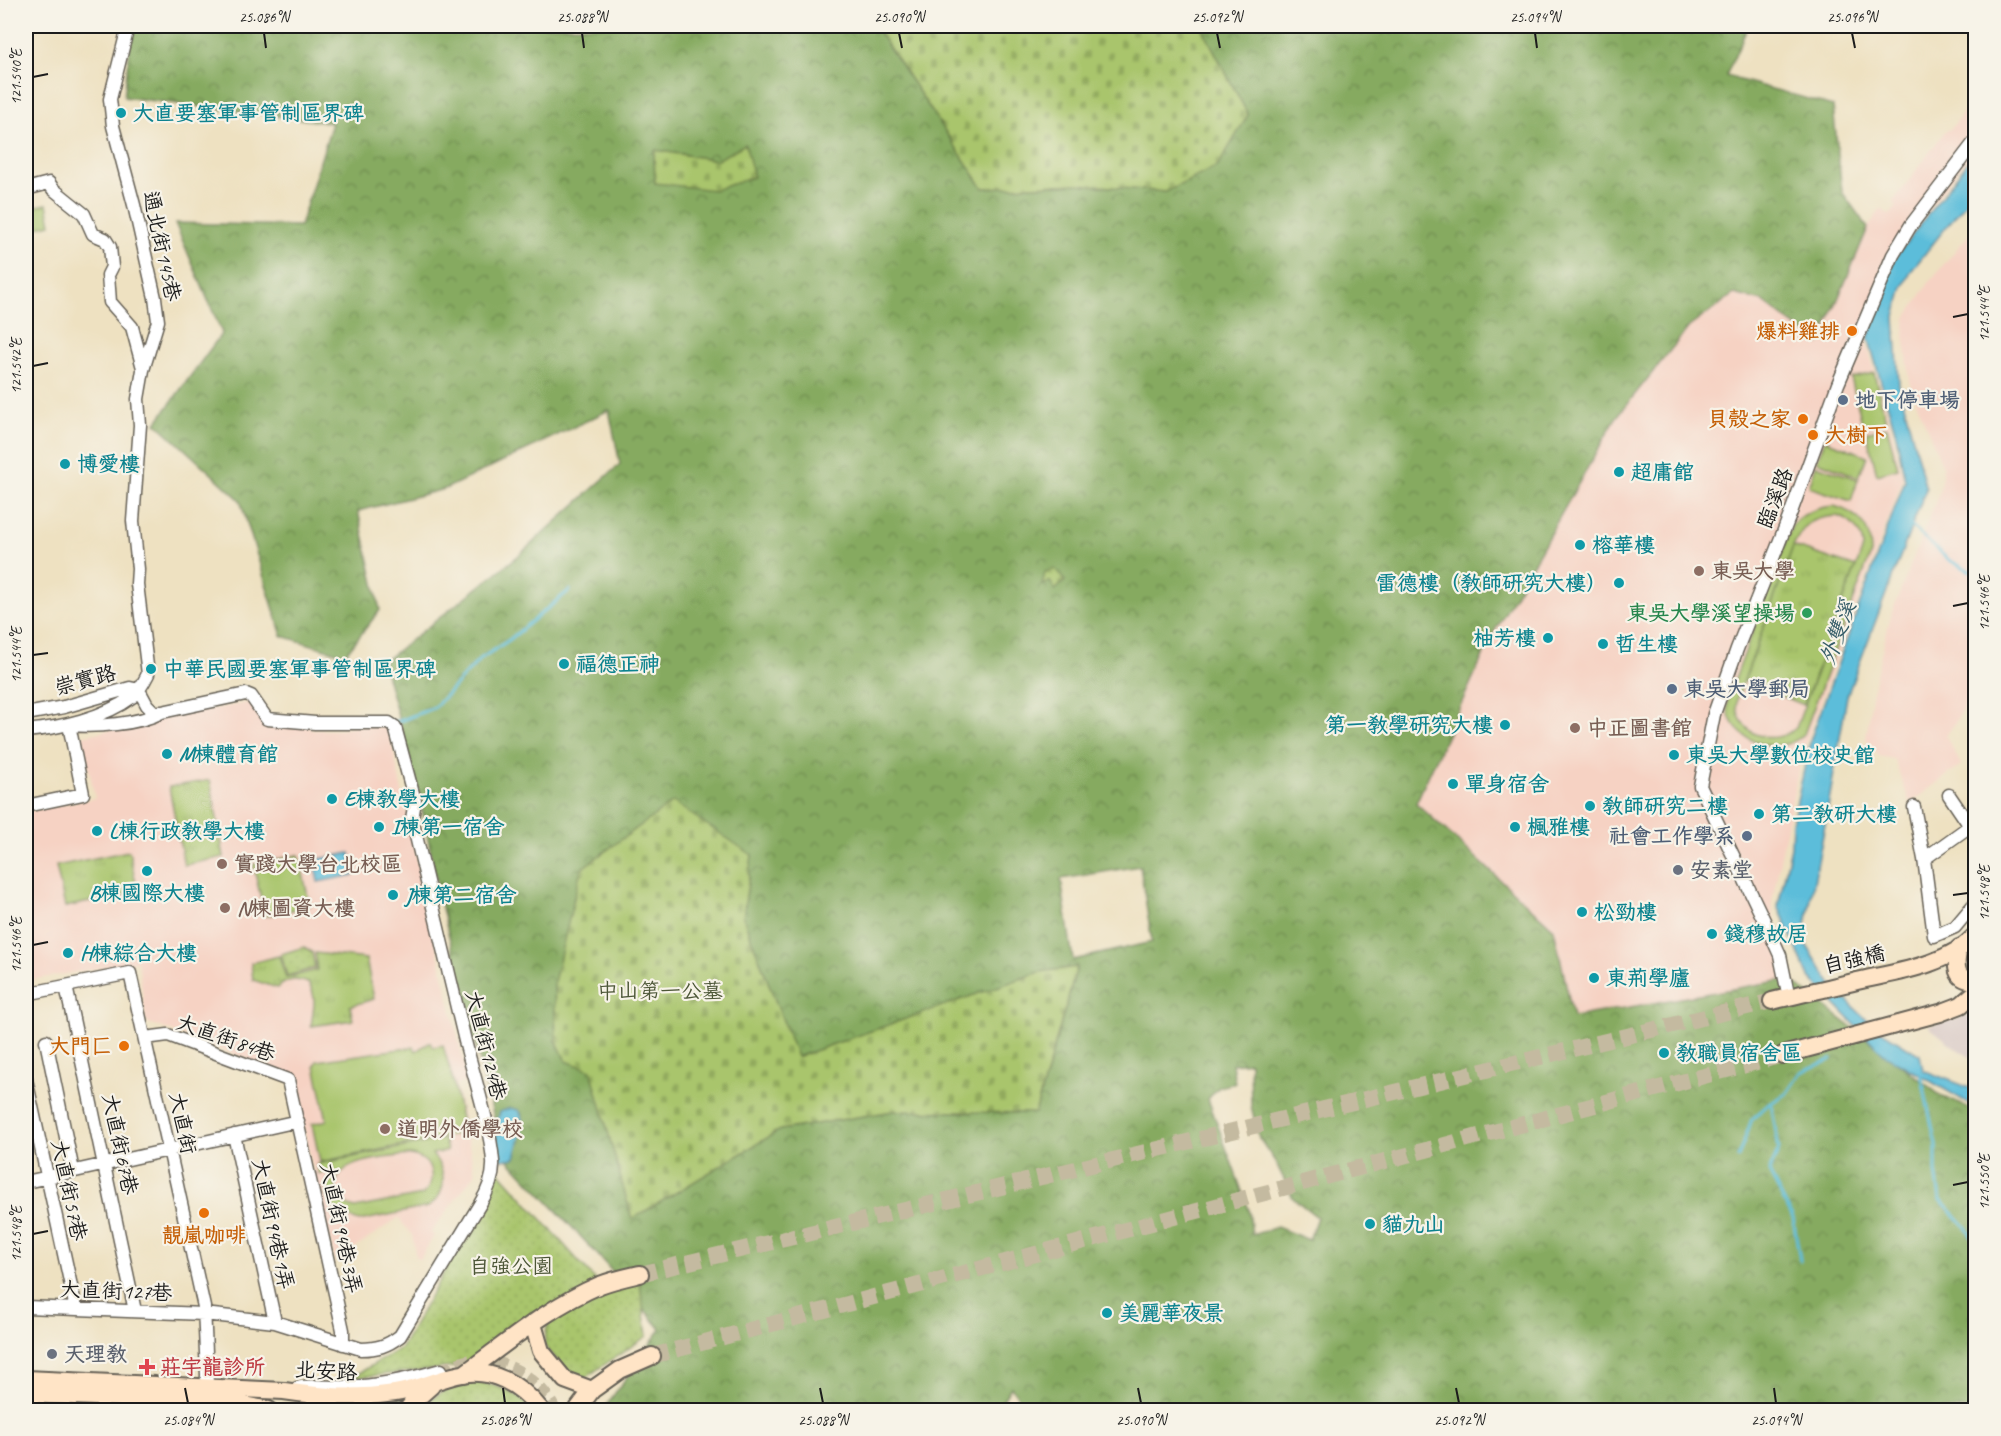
<svg xmlns="http://www.w3.org/2000/svg" width="2001" height="1436" viewBox="0 0 2001 1436" font-family="Caveat,'LXGW WenKai TC',sans-serif">
<style>
.built{fill:#f6d2c3}
.industrial{fill:#d1bfbd}
.grass{fill:url(#grass-tufts);stroke:#627044;stroke-width:1.5}
.forest{fill:url(#forest-crowns);stroke:#51633e;stroke-width:1.5;fill-rule:evenodd}
.cemetery{fill:url(#cemetery-stones);stroke:#627044;stroke-width:1.5}
.park{fill:url(#park-dots);stroke:#627044;stroke-width:1.5}
.pitch{fill:#a9c56c;stroke:#627044;stroke-width:1.5;fill-rule:evenodd}
.water{fill:#5bbdda;stroke:#3c6c7b;stroke-width:1.5}
.lines{fill:none;stroke-linecap:round;stroke-linejoin:round}
.stream{stroke:#5bbdda;stroke-width:3}
.street-tunnel{stroke:#c4baa0;stroke-width:12;stroke-dasharray:12 6;stroke-linecap:butt}
.secondary-tunnel{stroke:#c4baa0;stroke-width:16;stroke-dasharray:16 8;stroke-linecap:butt}
.street-casing{stroke:#666156;stroke-width:15}
.secondary-casing{stroke:#666156;stroke-width:20}
.street{stroke:#fff;stroke-width:12}
.secondary{stroke:#ffe4c6;stroke-width:16}
.ticks{fill:none;stroke:#1c1c1c;stroke-width:2}
.culture-dot{fill:#0f9aa8;stroke:#f7f3e8;stroke-width:2}
.food-dot{fill:#e8710a;stroke:#f7f3e8;stroke-width:2}
.service-dot{fill:#5c6f8a;stroke:#f7f3e8;stroke-width:2}
.education-dot{fill:#8d6e63;stroke:#f7f3e8;stroke-width:2}
.leisure-dot{fill:#2e9e5b;stroke:#f7f3e8;stroke-width:2}
.worship-dot{fill:#6b7280;stroke:#f7f3e8;stroke-width:2}
.health-dot{fill:#e0444e;stroke:#f7f3e8;stroke-width:2}
.labels{text-anchor:middle;stroke-width:4.5;stroke-linejoin:round;paint-order:stroke}
.culture-label{font-size:21px;font-weight:bold;fill:#0d838f;stroke:#f7f3e8;text-anchor:start}
.street-label{font-size:21px;fill:#1c1c1c;stroke:#f7f3e8}
.food-label{font-size:21px;font-weight:bold;fill:#c56008;stroke:#f7f3e8;text-anchor:end}
.service-label{font-size:21px;font-weight:bold;fill:#4e5e75;stroke:#f7f3e8;text-anchor:start}
.education-label{font-size:21px;font-weight:bold;fill:#785e54;stroke:#f7f3e8;text-anchor:start}
.leisure-label{font-size:21px;font-weight:bold;fill:#27864d;stroke:#f7f3e8;text-anchor:end}
.worship-label{font-size:21px;font-weight:bold;fill:#5b616d;stroke:#f7f3e8;text-anchor:start}
.park-label{font-size:21px;fill:#4d5738;stroke:#f7f3e8}
.health-label{font-size:21px;font-weight:bold;fill:#be3a42;stroke:#f7f3e8;text-anchor:start}
.water-label{font-size:22px;font-style:italic;fill:#355c68;stroke:#f7f3e8}
.neatline{fill:none;stroke:#1c1c1c;stroke-width:2}
.ticks-label{font-size:15px;text-anchor:middle;fill:#1c1c1c}
</style>
<defs>
<pattern id="grass-tufts" width="24" height="20" patternUnits="userSpaceOnUse" patternTransform="scale(1.5)"><rect width="24" height="20" fill="#a9c56c"/><path d="M3 7l-1-3M5 7V3M7 7l1-3M15 17l-1-3M17 17v-4M19 17l1-3" fill="none" stroke="#91a95d"/></pattern>
<pattern id="forest-crowns" width="20" height="18" patternUnits="userSpaceOnUse" patternTransform="scale(1.5)"><rect width="20" height="18" fill="#86aa60"/><path d="M2 6a3 3 0 1 1 6 0M12 15a3 3 0 1 1 6 0" fill="none" stroke="#6d8a4e"/></pattern>
<pattern id="cemetery-stones" width="16" height="16" patternUnits="userSpaceOnUse" patternTransform="scale(1.5)"><rect width="16" height="16" fill="#a9c56c"/><path d="M2 7V4a2 2 0 0 1 4 0v3zM10 15v-3a2 2 0 0 1 4 0v3z" fill="#91a95d"/></pattern>
<pattern id="park-dots" width="8" height="8" patternUnits="userSpaceOnUse" patternTransform="scale(1.5)"><rect width="8" height="8" fill="#a9c56c"/><path d="M2 2h.1M6 6h.1" fill="none" stroke="#91a95d" stroke-width="1.8" stroke-linecap="round"/></pattern>
</defs>
<rect width="100%" height="100%" fill="#f7f3e8"/>
<filter id="ink" filterUnits="userSpaceOnUse"><feTurbulence type="fractalNoise" baseFrequency=".0167" numOctaves="2"/><feDisplacementMap in="SourceGraphic" scale="12" xChannelSelector="R" yChannelSelector="G"/><feConvolveMatrix kernelMatrix="1 2 1 2 8 2 1 2 1" color-interpolation-filters="sRGB"/></filter>
<filter id="wash" filterUnits="userSpaceOnUse"><feTurbulence type="fractalNoise" baseFrequency=".008" numOctaves="4" result="noise"/><feDisplacementMap in="SourceGraphic" scale="24" xChannelSelector="R" yChannelSelector="G"/><feGaussianBlur stdDeviation="1.35" result="paint"/><feColorMatrix in="noise" values="0 0 0 0 0 0 0 0 0 0 0 0 0 0 0 0 0 1.4 0 .05"/><feComposite in="paint" operator="in"/></filter>
<g filter="url(#wash)">
<rect width="100%" height="100%" fill="#eee1c1"/>
<path class="built" d="M1975,96V148L1894,256L1869,311L1865,339L1886,407L1903,479L1801,757L1772,901L1777,948L1789,979L1573,1017L1554,929L1416,803L1493,634L1616,418L1689,327L1734,294L1762,301L1819,344L1868,228L1880,209L1890,215L1897,206L1893,202L1945,131L1951,129Z
M1975,227V694L1969,697L1957,720L1946,736L1961,765L1910,803L1894,759L1879,756L1866,739L1874,683L1891,615L1940,490L1943,467L1911,389L1904,333L1906,318L1930,281Z
M252,702L268,724L308,726L315,730H340L356,726L388,727L431,923L468,1081L456,1085L475,1174L431,1232L434,1236L420,1259L416,1257L412,1235L398,1218L335,1262L291,1075L146,1022L138,961L26,981V812L95,798L82,736L157,719Z"/>
<path class="industrial" d="M1975,1011V1060L1957,1049L1928,1026L1959,1018Z"/>
<path class="grass" d="M1793,546L1856,567L1804,705L1744,681Z
M210,780L224,857L184,865L169,787Z
M129,851L138,892L65,907L56,866Z
M315,953L366,959L374,999L350,1006L353,1020L311,1026C313,1010 318,997 308,983C295,978 288,979 277,988L253,980L251,963L279,956L286,978L317,970Z"/>
<path class="forest" d="M132,26H875L983,188L1078,184L1166,192L1248,115L1201,26H1748L1726,76L1833,106L1842,192L1868,228L1819,344L1762,301L1734,294L1689,327L1616,418L1493,634L1416,803L1554,929L1573,1017L1789,979L1940,1095L1975,1111V1410H1027L1011,1387L997,1410H603L661,1329L597,1254L503,1154L442,908L418,789L383,662L518,556L620,464L609,410L445,489L358,511L380,610L345,655L282,636L240,500L156,423L222,333L175,223L300,226L332,123L124,97ZM654,150L717,160L655,183ZM752,855L743,917L797,1057L1040,972L1077,967L1035,1113L893,1111L780,1130L632,1218L591,1069L566,1061L556,1040L554,982ZM1140,866L1152,942L1073,960L1061,879ZM1250,1062L1251,1106L1259,1138L1276,1163L1293,1198L1317,1217L1309,1240L1277,1227L1252,1235L1249,1210L1208,1099L1219,1087L1235,1083L1232,1064Z"/>
<path class="cemetery" d="M875,26H1201L1248,115L1218,166L1166,192L1078,184L983,188Z
M745,144L754,177L714,190L655,183L654,150L717,160Z
M1055,569L1065,581L1055,590L1050,581L1042,586L1045,572Z
M673,802L752,855L743,917L797,1057L1040,972L1077,967L1035,1113L893,1111L780,1130L632,1219L591,1070L566,1061L556,1040L554,982L581,869Z"/>
<path class="park" d="M304,947L312,952L315,968L287,976L281,954Z
M496,1168L599,1284L463,1366L351,1378L401,1348L489,1193Z
M639,1277L647,1336L577,1383L544,1345L548,1321Z
M480,1382C502,1387 518,1393 532,1410H419C440,1390 452,1385 480,1382Z
M403,1397L397,1410H297L292,1408L376,1404Z"/>
<path class="pitch" d="M47,204L51,224L26,230V209Z
M1874,373L1886,421L1863,427L1851,378Z
M1887,427L1898,468L1877,474L1866,432Z
M1825,440L1867,456L1859,477L1817,461Z
M1816,465L1858,479L1851,501L1809,487Z
M1834,506C1859,513 1871,527 1871,553L1804,734C1777,761 1721,737 1728,698L1792,525C1804,512 1818,507 1834,506ZM1836,516C1851,519 1862,532 1863,548L1796,728C1771,749 1735,733 1737,700L1793,546C1804,524 1810,518 1836,516Z
M299,855L310,906L265,916L253,864Z
M430,1042L433,1047L443,1045L454,1084L464,1133L320,1162L312,1124L327,1120L315,1066L317,1061L414,1047L416,1051Z
M444,1139L447,1151L432,1154C447,1171 448,1193 428,1207L359,1221L337,1213L326,1196L329,1176L332,1171L319,1174L317,1164ZM409,1155C432,1157 439,1180 422,1195L355,1208C345,1205 337,1200 336,1189C332,1159 388,1158 409,1155Z"/>
<path class="water" d="M1975,152V191L1912,270L1903,287L1895,317L1899,385L1926,489L1847,696L1826,819L1803,940L1834,988L1872,1025L1920,1055L1923,1070L1975,1090V1107L1883,1054L1809,977L1778,906L1791,847L1792,823L1811,738L1905,480L1896,434L1868,337L1894,259Z
M350,853L354,875L318,882L314,860Z
M510,1108L519,1110C527,1122 518,1144 515,1158L502,1160C493,1148 495,1125 500,1112Z"/>
<g class="lines">
<path class="stream" d="M1969,197L1976,208
M1910,525L1949,560L1976,574
M394,721L397,722L435,707L480,659L509,640L570,590
M1921,1074L1936,1145V1172L1940,1199L1965,1226L1976,1244
M1738,1157L1752,1119L1770,1103
M1800,1260L1793,1218L1769,1172L1779,1149L1771,1103L1786,1094L1801,1072L1832,1059"/>
</g>
</g>
<g filter="url(#ink)">
<g class="lines">
<path class="street-tunnel" d="M441,1370C450,1367 462,1361 472,1360C506,1358 541,1379 555,1410"/>
<path class="secondary-tunnel" d="M640,1274L1772,1001
M652,1356L1783,1055"/>
<g class="street-casing">
<path id="street" d="M26,189L49,183L53,189L84,214L93,234L105,239L110,247L112,267L108,275L110,302L132,327L143,368
M26,714L64,707L130,688L139,690
M26,731C59,728 104,718 132,697C139,692 144,682 148,674L137,584L138,569L133,521L140,425L138,399L143,370L158,321L155,298L134,205L113,126L110,99L126,35L124,26
M1949,795L1976,835
M26,806L83,794L69,725C96,727 137,725 162,712
M1914,807L1924,859L1934,936L1955,927L1976,902
M1924,859L1970,826
M66,986L135,1311
M1787,989L1780,955L1770,933L1700,786L1714,714L1737,649L1790,515L1838,384L1893,255L1911,225L1976,140
M26,994L130,973L204,1307L207,1375L205,1410
M145,1038L168,1035L288,1080L343,1330V1344
M46,1041L73,1171
M26,1079L76,1309
M234,1135L275,1322
M26,1182L298,1121
M26,1307L204,1314L275,1322L361,1349C377,1349 387,1346 400,1336L480,1204C488,1191 494,1177 493,1161C490,1125 474,1077 465,1041C447,967 429,893 412,819L415,801L395,727L389,723H315L267,719L251,696L246,694L162,712H154L147,705L139,690
M297,1388C313,1384 331,1388 348,1387C380,1386 410,1379 441,1370"/>
</g>
<g class="secondary-casing">
<path id="secondary" d="M1959,948C1955,964 1954,982 1976,980
M1772,1001C1800,994 1829,988 1857,981C1896,972 1947,966 1976,935
M1783,1055L1940,1013L1961,1005L1976,992
M533,1324L541,1351L565,1380L592,1390
M464,1374C508,1342 550,1306 600,1285C613,1280 627,1277 640,1274
M26,1379L284,1391C324,1397 354,1399 395,1393C416,1390 436,1380 457,1375C491,1366 521,1385 541,1410
M26,1394L216,1402L245,1405L269,1410
M407,1410L413,1402L431,1386
M577,1410L592,1390L620,1370L652,1356"/>
</g>
<use href="#street" class="street"/>
<use href="#secondary" class="secondary"/>
</g>
</g>
<path class="ticks" d="M264,33L266,48M582,33L584,48M899,33L902,48M1217,33L1220,48M1535,33L1537,48M1852,33L1855,48M33,77L48,74M1953,317L1968,314M33,366L48,363M1953,606L1968,603M33,655L48,653M1953,895L1968,893M33,945L48,942M1953,1185L1968,1182M33,1234L48,1231M185,1388L188,1403M503,1388L505,1403M820,1388L823,1403M1138,1388L1141,1403M1456,1388L1459,1403M1774,1388L1776,1403"/>
<g class="culture-dot">
<circle cx="121" cy="113" r="6"/>
<circle cx="65" cy="464" r="6"/>
<circle cx="1619" cy="472" r="6"/>
<circle cx="1580" cy="545" r="6"/>
<circle cx="1619" cy="583" r="6"/>
<circle cx="1548" cy="638" r="6"/>
<circle cx="1603" cy="644" r="6"/>
<circle cx="564" cy="664" r="6"/>
<circle cx="151" cy="669" r="6"/>
<circle cx="1505" cy="725" r="6"/>
<circle cx="167" cy="754" r="6"/>
<circle cx="1674" cy="755" r="6"/>
<circle cx="1453" cy="784" r="6"/>
<circle cx="332" cy="799" r="6"/>
<circle cx="1590" cy="806" r="6"/>
<circle cx="1759" cy="814" r="6"/>
<circle cx="379" cy="827" r="6"/>
<circle cx="1515" cy="827" r="6"/>
<circle cx="97" cy="831" r="6"/>
<circle cx="147" cy="871" r="6"/>
<circle cx="393" cy="895" r="6"/>
<circle cx="1582" cy="912" r="6"/>
<circle cx="1712" cy="934" r="6"/>
<circle cx="68" cy="953" r="6"/>
<circle cx="1594" cy="978" r="6"/>
<circle cx="1664" cy="1053" r="6"/>
<circle cx="1370" cy="1224" r="6"/>
<circle cx="1107" cy="1313" r="6"/>
</g>
<g class="food-dot">
<circle cx="1852" cy="331" r="6"/>
<circle cx="1803" cy="419" r="6"/>
<circle cx="1813" cy="435" r="6"/>
<circle cx="124" cy="1046" r="6"/>
<circle cx="204" cy="1213" r="6"/>
</g>
<g class="service-dot">
<circle cx="1843" cy="400" r="6"/>
<circle cx="1672" cy="689" r="6"/>
<circle cx="1747" cy="836" r="6"/>
</g>
<g class="education-dot">
<circle cx="1699" cy="571" r="6"/>
<circle cx="1575" cy="728" r="6"/>
<circle cx="222" cy="864" r="6"/>
<circle cx="225" cy="908" r="6"/>
<circle cx="385" cy="1129" r="6"/>
</g>
<circle class="leisure-dot" cx="1807" cy="613" r="6"/>
<g class="worship-dot">
<circle cx="1678" cy="870" r="6"/>
<circle cx="52" cy="1354" r="6"/>
</g>
<path class="health-dot" d="M144 1358h6v6h6v6h-6v6h-6v-6h-6v-6h6z"/>
<g class="labels">
<g class="culture-label">
<text x="133" y="120">大直要塞軍事管制區界碑</text>
<text x="77" y="471">博愛樓</text>
<text x="1631" y="479">超庸館</text>
<text x="1592" y="552">榕華樓</text>
<text x="1607" y="590" text-anchor="end">雷德樓（教師研究大樓）</text>
<text x="1536" y="645" text-anchor="end">柚芳樓</text>
<text x="1615" y="651">哲生樓</text>
<text x="576" y="671">福德正神</text>
<text x="163" y="676">中華民國要塞軍事管制區界碑</text>
<text x="1493" y="732" text-anchor="end">第一教學研究大樓</text>
<text x="179" y="761">M棟體育館</text>
<text x="1686" y="762">東吳大學數位校史館</text>
<text x="1465" y="791">單身宿舍</text>
<text x="344" y="806">E棟教學大樓</text>
<text x="1602" y="813">教師研究二樓</text>
<text x="1771" y="821">第二教研大樓</text>
<text x="391" y="834">I棟第一宿舍</text>
<text x="1527" y="834">楓雅樓</text>
<text x="109" y="838">L棟行政教學大樓</text>
<text x="147" y="900" text-anchor="middle">B棟國際大樓</text>
<text x="405" y="902">J棟第二宿舍</text>
<text x="1594" y="919">松勁樓</text>
<text x="1724" y="941">錢穆故居</text>
<text x="80" y="960">H棟綜合大樓</text>
<text x="1606" y="985">東荊學廬</text>
<text x="1676" y="1060">教職員宿舍區</text>
<text x="1382" y="1231">貓九山</text>
<text x="1119" y="1320">美麗華夜景</text>
</g>
<g class="street-label">
<text transform="translate(162 246) rotate(78)" y="7">通北街145巷</text>
<text transform="translate(1775 498) rotate(-69)" y="7">臨溪路</text>
<text transform="translate(85 680) rotate(-15)" y="7">崇實路</text>
<text transform="translate(1854 959) rotate(-13)" y="7">自強橋</text>
<text transform="translate(226 1038) rotate(19)" y="7">大直街84巷</text>
<text transform="translate(486 1045) rotate(76)" y="7">大直街124巷</text>
<text transform="translate(183 1123) rotate(78)" y="7">大直街</text>
<text transform="translate(120 1144) rotate(78)" y="7">大直街67巷</text>
<text transform="translate(69 1190) rotate(78)" y="7">大直街57巷</text>
<text transform="translate(273 1224) rotate(78)" y="7">大直街94巷1弄</text>
<text transform="translate(341 1228) rotate(78)" y="7">大直街94巷3弄</text>
<text transform="translate(116 1291) rotate(2)" y="7">大直街127巷</text>
<text transform="translate(326 1371) rotate(3)" y="7">北安路</text>
</g>
<g class="food-label">
<text x="1840" y="338">爆料雞排</text>
<text x="1791" y="426">貝殼之家</text>
<text x="1825" y="442" text-anchor="start">大樹下</text>
<text x="112" y="1053">大門匚</text>
<text x="204" y="1242" text-anchor="middle">靚嵐咖啡</text>
</g>
<g class="service-label">
<text x="1855" y="407">地下停車場</text>
<text x="1684" y="696">東吳大學郵局</text>
<text x="1735" y="843" text-anchor="end">社會工作學系</text>
</g>
<g class="education-label">
<text x="1711" y="578">東吳大學</text>
<text x="1587" y="735">中正圖書館</text>
<text x="234" y="871">實踐大學台北校區</text>
<text x="237" y="915">N棟圖資大樓</text>
<text x="397" y="1136">道明外僑學校</text>
</g>
<g class="leisure-label">
<text x="1795" y="620">東吳大學溪望操場</text>
</g>
<g class="worship-label">
<text x="1690" y="877">安素堂</text>
<text x="64" y="1361">天理教</text>
</g>
<g class="park-label">
<text x="660" y="998">中山第一公墓</text>
<text x="511" y="1273">自強公園</text>
</g>
<g class="health-label">
<text x="160" y="1374">莊宇龍診所</text>
</g>
<g class="water-label">
<text transform="translate(1837 632) rotate(-70)" y="8">外雙溪</text>
</g>
</g>
<rect width="2001" height="1436" fill="none" stroke="#f7f3e8" stroke-width="66"/>
<rect x="33" y="33" width="1935" height="1370" class="neatline"/>
<g class="ticks-label">
<text x="264" y="22">25.086°N</text>
<text x="582" y="22">25.088°N</text>
<text x="899" y="22">25.090°N</text>
<text x="1217" y="22">25.092°N</text>
<text x="1535" y="22">25.094°N</text>
<text x="1852" y="22">25.096°N</text>
<text transform="translate(16 77) rotate(-90)" y="5">121.540°E</text>
<text transform="translate(1984 314) rotate(-90)" y="5">121.544°E</text>
<text transform="translate(16 366) rotate(-90)" y="5">121.542°E</text>
<text transform="translate(1984 603) rotate(-90)" y="5">121.546°E</text>
<text transform="translate(16 655) rotate(-90)" y="5">121.544°E</text>
<text transform="translate(1984 893) rotate(-90)" y="5">121.548°E</text>
<text transform="translate(16 945) rotate(-90)" y="5">121.546°E</text>
<text transform="translate(1984 1182) rotate(-90)" y="5">121.550°E</text>
<text transform="translate(16 1234) rotate(-90)" y="5">121.548°E</text>
<text x="188" y="1425">25.084°N</text>
<text x="505" y="1425">25.086°N</text>
<text x="823" y="1425">25.088°N</text>
<text x="1141" y="1425">25.090°N</text>
<text x="1459" y="1425">25.092°N</text>
<text x="1776" y="1425">25.094°N</text>
</g>
</svg>
